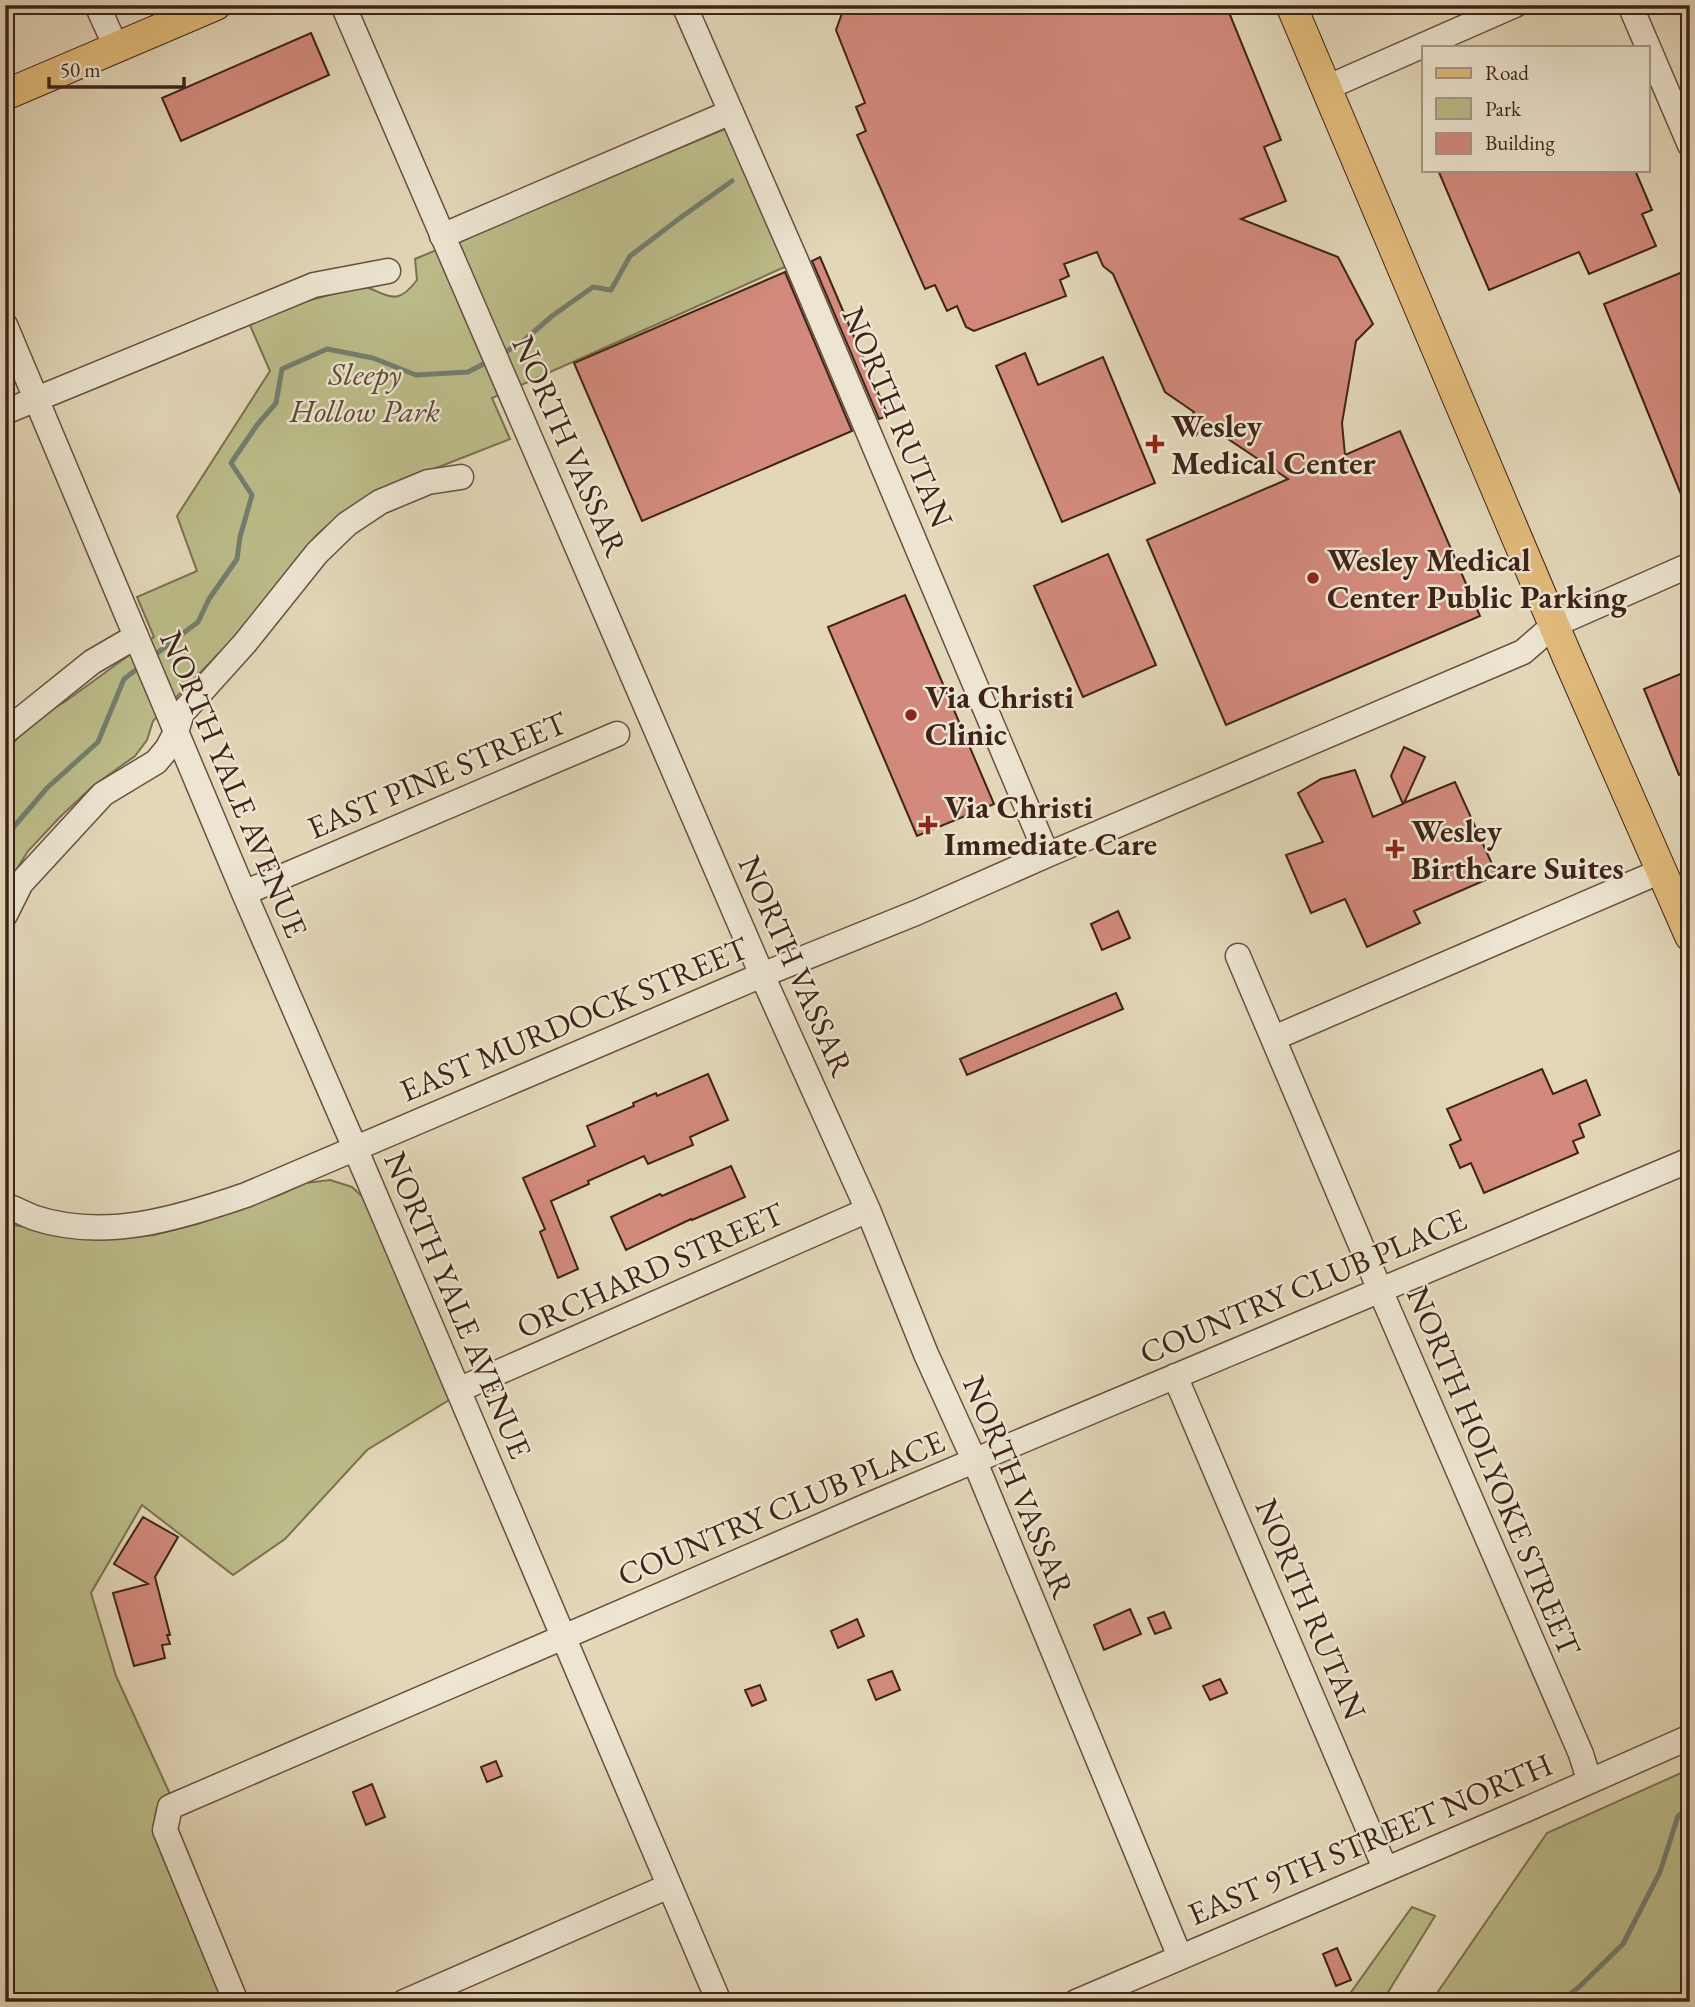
<svg xmlns="http://www.w3.org/2000/svg" width="1695" height="2007" viewBox="0 0 1695 2007" font-family="'EB Garamond',serif">
<style>
.green{fill:#bbbc89;stroke:#7d7050;stroke-width:2}
.lines{fill:none;stroke-linecap:round;stroke-linejoin:round}
.stream{stroke:#737e6f;stroke-width:5}
.building{fill:#d38a7c;stroke:#3f2318;stroke-width:2}
.minor-casing{stroke:#685040;stroke-width:27}
.major-casing{stroke:#3f2318;stroke-width:32}
.minor{stroke:#ede5d1;stroke-width:24}
.major{stroke:#e2bc7c;stroke-width:30}
.poi-dot{fill:#8f2418;stroke:#ede5d1;stroke-width:2.5}
.labels{text-anchor:middle;stroke-width:5;stroke-linejoin:round;paint-order:stroke}
.park-label{font-size:32px;font-style:italic;fill:#5e4934;stroke:#ede5d1}
.street-label{font-size:32px;fill:#3f2318;stroke:#ede5d1}
.poi-label{font-size:32px;font-weight:bold;fill:#3f2318;stroke:#ede5d1;text-anchor:start}
</style>
<rect width="100%" height="100%" fill="#e3d7b8"/>
<filter id="stains"><feTurbulence type="fractalNoise" baseFrequency=".00286" numOctaves="4"/><feColorMatrix values="0 0 0 0 .2 0 0 0 0 .09 0 0 0 0 .02 0 0 0 .5 -.17"/></filter>
<radialGradient id="worn" r=".72"><stop offset=".6" stop-color="#630" stop-opacity="0"/><stop offset="1" stop-color="#630" stop-opacity=".3"/></radialGradient>
<path class="green" d="M727,128L787,266L492,398L510,439C450,464 360,491 315,537L233,639L153,721L147,740L135,756L93,786L60,817L28,851L5,888V753L19,736L36,719L66,701L154,637L137,597L197,571L177,516L270,371L249,323L295,304L363,286C388,294 396,308 417,280L415,259Z
M330,1180L352,1187L366,1200L376,1218L449,1400L367,1450L285,1539L233,1575L142,1505L91,1593L116,1676L170,1794C154,1809 153,1816 157,1838L227,2002H5V1224L116,1239L154,1235L197,1224L277,1196L306,1183Z
M1690,1769V2002H1431L1547,1833Z
M1412,1907L1435,1916L1382,2002H1344Z"/>
<g class="lines">
<path class="stream" d="M501,354L520,344L552,316L593,287L611,290L630,256L680,218L732,181
M152,657L198,622L209,599L237,559L240,537L252,495L231,463L257,425L276,403L282,369L327,349L373,358L416,375L468,372L489,361
M5,837L47,788L98,742L124,679L142,665
M1560,2002L1579,1987L1623,1944L1660,1872L1678,1816L1690,1807"/>
</g>
<path class="building" d="M845,5H1226L1281,140L1264,147L1286,201L1241,219L1338,257L1373,324L1356,341L1342,423L1345,455L1400,431L1480,616L1226,725L1147,540L1288,479L1204,423L1196,435L1184,427L1194,412L1165,392L1113,274L1103,266L1097,252L1064,264L1069,276L1060,280L1066,296L974,331L966,327L957,306L947,311L935,285L925,289L857,135L866,131L856,107L865,103L836,30Z
M311,33L329,75L181,141L162,98Z
M1438,170H1635L1652,210L1642,214L1656,246L1589,274L1579,252L1489,290Z
M820,257L888,416L879,419L812,261Z
M1690,269V514H1689L1604,304Z
M785,272L852,431L642,521L574,363Z
M1025,353L1038,385L1103,357L1155,483L1062,522L996,366Z
M1108,554L1156,665L1083,697L1034,586Z
M905,595L994,804L917,836L828,627Z
M1690,670V770L1679,775L1644,689Z
M1404,747L1425,757L1404,803L1455,782L1497,875L1414,911L1420,923L1367,947L1345,899L1311,913L1286,855L1323,842L1298,793L1321,779L1355,770L1373,817L1403,804L1391,776Z
M1118,911L1130,938L1102,950L1091,924Z
M1116,993L1123,1009L967,1075L960,1059Z
M1542,1069L1553,1094L1586,1080L1600,1115L1579,1124L1584,1137L1573,1141L1578,1153L1484,1193L1471,1163L1460,1168L1450,1145L1461,1140L1447,1109Z
M708,1074L728,1120L690,1137L693,1145L648,1164L644,1156L588,1181L589,1184L551,1201L578,1269L558,1278L540,1232L545,1229L523,1178L595,1146L587,1126L634,1106L633,1103L656,1093L657,1096Z
M731,1166L745,1197L692,1220L691,1219L626,1250L611,1217L660,1194L662,1196Z
M143,1517L178,1537L155,1577L170,1635H167L170,1644L162,1645L165,1658L134,1666L113,1593L148,1584L114,1564Z
M1130,1609L1141,1634L1104,1650L1094,1625Z
M1164,1612L1171,1628L1155,1634L1148,1618Z
M857,1619L864,1636L838,1648L831,1631Z
M892,1671L900,1690L876,1700L868,1680Z
M1220,1679L1227,1693L1210,1700L1203,1686Z
M760,1685L766,1700L752,1706L745,1690Z
M496,1761L502,1776L487,1782L481,1767Z
M372,1784L385,1817L366,1825L353,1792Z
M1337,1948L1351,1980L1336,1986L1323,1954Z"/>
<g class="lines">
<g class="minor-casing">
<path id="minor" d="M97,5L116,47
M343,5L762,975L868,1210L926,1354L975,1462L1180,1957
M684,5L797,263L1047,855
M1630,5L1648,47
M1648,47L1690,145
M1326,88L1515,5
M442,236L731,112
M5,325L244,893L355,1148L719,2002
M5,412L314,285L388,271
M5,732L92,662L135,637
M244,893L617,734
M5,915L21,883L103,794L156,762L167,749L176,732L182,713L245,643L317,553L347,524L380,502L428,482L461,477
M1238,956L1380,1290L1581,1754L1589,1780
M1274,1038L1661,871
M5,1205C15,1209 25,1214 35,1218C106,1241 179,1218 246,1195L762,975L918,912L1047,855L1523,652L1554,625L1690,565
M1175,1376L1385,1868
M458,1390L868,1210
M236,2002L165,1830L170,1807L869,1505L1690,1160
M404,2002L669,1886
M1076,2002L1525,1810L1690,1737"/>
</g>
<g class="major-casing">
<path id="major" d="M1291,5L1567,656L1690,936
M5,95L216,5"/>
</g>
<use href="#minor" class="minor"/>
<use href="#major" class="major"/>
</g>
<g class="poi-dot">
<path d="M1151.5 433.5h7v7h7v7h-7v7h-7v-7h-7v-7h7z"/>
<circle cx="1313" cy="578" r="7"/>
<circle cx="911" cy="715" r="7"/>
<path d="M924.5 814.5h7v7h7v7h-7v7h-7v-7h-7v-7h7z"/>
<path d="M1391.5 838.5h7v7h7v7h-7v7h-7v-7h-7v-7h7z"/>
</g>
<g class="labels">
<g class="park-label">
<text x="365" y="385">Sleepy<tspan x="365" dy="37">Hollow Park</tspan></text>
</g>
<g class="street-label">
<text transform="translate(898 417) rotate(67)" y="11">NORTH RUTAN</text>
<text transform="translate(570 446) rotate(66)" y="11">NORTH VASSAR</text>
<text transform="translate(437 775) rotate(-23)" y="11">EAST PINE STREET</text>
<text transform="translate(234 784) rotate(67)" y="11">NORTH YALE AVENUE</text>
<text transform="translate(796 966) rotate(66)" y="11">NORTH VASSAR</text>
<text transform="translate(574 1019) rotate(-23)" y="11">EAST MURDOCK STREET</text>
<text transform="translate(650 1270) rotate(-24)" y="11">ORCHARD STREET</text>
<text transform="translate(1303 1286) rotate(-23)" y="11">COUNTRY CLUB PLACE</text>
<text transform="translate(458 1305) rotate(67)" y="11">NORTH YALE AVENUE</text>
<text transform="translate(1494 1471) rotate(67)" y="11">NORTH HOLYOKE STREET</text>
<text transform="translate(1019 1487) rotate(67)" y="11">NORTH VASSAR</text>
<text transform="translate(781 1508) rotate(-23)" y="11">COUNTRY CLUB PLACE</text>
<text transform="translate(1311 1609) rotate(67)" y="11">NORTH RUTAN</text>
<text transform="translate(1370 1839) rotate(-23)" y="11">EAST 9TH STREET NORTH</text>
</g>
<g class="poi-label">
<text x="1171" y="437">Wesley<tspan x="1171" dy="37">Medical Center</tspan></text>
<text x="1327" y="571">Wesley Medical<tspan x="1327" dy="37">Center Public Parking</tspan></text>
<text x="925" y="708">Via Christi<tspan x="925" dy="37">Clinic</tspan></text>
<text x="944" y="818">Via Christi<tspan x="944" dy="37">Immediate Care</tspan></text>
<text x="1411" y="842">Wesley<tspan x="1411" dy="37">Birthcare Suites</tspan></text>
</g>
</g>
<rect width="1695" height="2007" fill="none" stroke="#e3d7b8" stroke-width="28"/>
<rect x="7" y="7" width="1681" height="1993" fill="none" stroke="#3f2318" stroke-width="3.5"/>
<rect x="14" y="14" width="1667" height="1979" fill="none" stroke="#3f2318" stroke-width="2"/>
<rect x="1422" y="46" width="228" height="126" fill="#ede5d1" stroke="#a79787" stroke-width="2"/>
<rect x="1436" y="68" width="35" height="10" fill="#e2bc7c" stroke="#a79787" stroke-width="2"/>
<text x="1485" y="80" font-size="21" fill="#3f2318">Road</text>
<rect x="1436" y="98" width="35" height="21" fill="#bbbc89" stroke="#a79787" stroke-width="2"/>
<text x="1485" y="116" font-size="21" fill="#3f2318">Park</text>
<rect x="1436" y="133" width="35" height="21" fill="#d38a7c" stroke="#a79787" stroke-width="2"/>
<text x="1485" y="150" font-size="21" fill="#3f2318">Building</text>
<path d="M49 77v10h135v-10" fill="none" stroke="#3f2318" stroke-width="3.5"/>
<text x="60" y="77" font-size="21" fill="#3f2318" stroke="#ede5d1" stroke-width="5" paint-order="stroke">50 m</text>
<rect width="100%" height="100%" filter="url(#stains)"/>
<rect width="100%" height="100%" fill="url(#worn)"/>
</svg>
